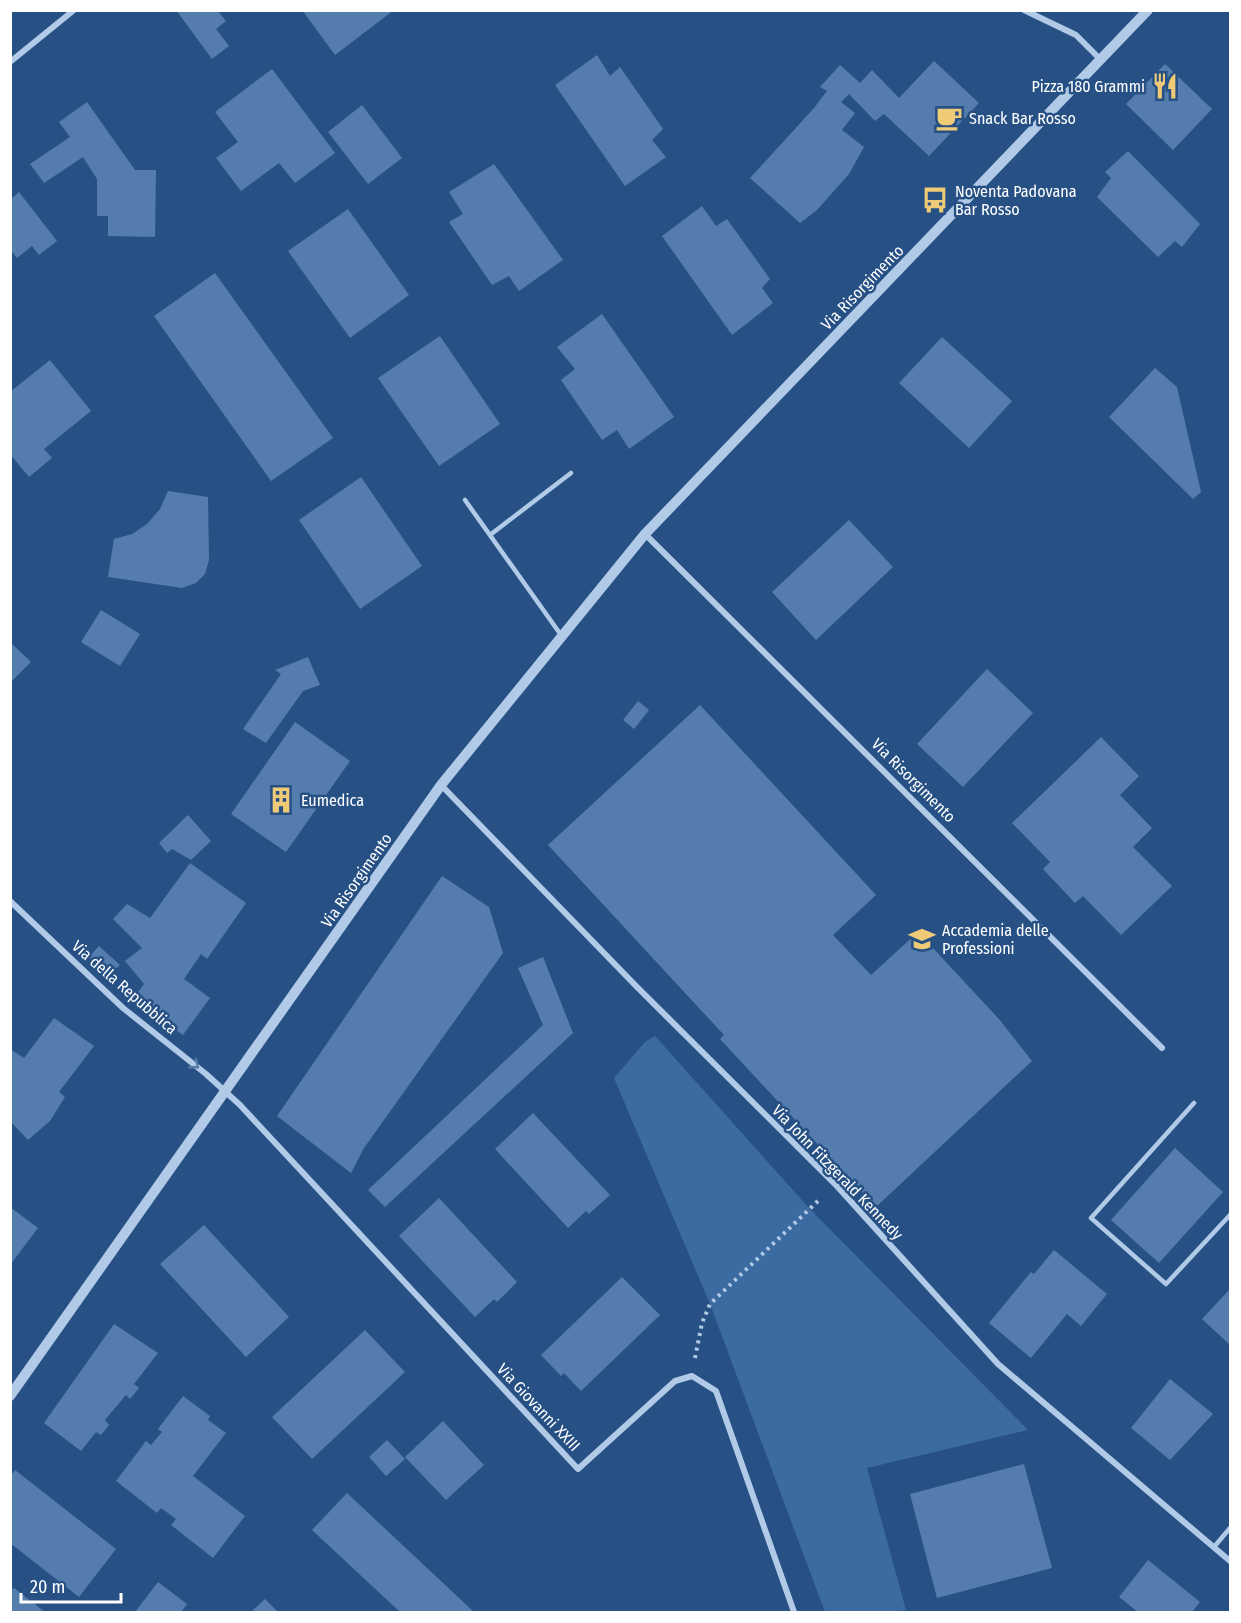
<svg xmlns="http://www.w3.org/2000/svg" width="1241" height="1623" viewBox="0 0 1241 1623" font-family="'Fira Sans Condensed',sans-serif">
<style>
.green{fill:#3c6ba1}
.building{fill:#547dae}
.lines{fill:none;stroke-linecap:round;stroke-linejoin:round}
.path{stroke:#b1cae7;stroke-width:4;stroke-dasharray:3 4.5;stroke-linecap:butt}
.service{stroke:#b1cae7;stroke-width:4.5}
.minor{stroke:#b1cae7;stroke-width:6}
.tertiary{stroke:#b1cae7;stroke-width:10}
.oneway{stroke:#577ba7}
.labels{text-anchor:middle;stroke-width:5;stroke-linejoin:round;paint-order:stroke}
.poi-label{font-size:16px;fill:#fff;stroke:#275185;text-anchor:start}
.street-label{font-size:16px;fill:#fff;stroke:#275185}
</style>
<rect width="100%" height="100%" fill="#275185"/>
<path class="green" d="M655,1036L810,1209L1028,1430L867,1468L906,1610L898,1612H825L710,1304L614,1078L645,1042Z"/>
<path class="building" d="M176,10H217L226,21L216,29L229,46L212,59Z
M302,10H394L335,55Z
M597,55L610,76L620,67L663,129L652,140L666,157L625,186L555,85Z
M934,61L979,103L929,156L884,114L875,121L849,94L841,102L855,113L842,130L864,147L849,174L817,210L800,223L750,178L814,108L827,91L820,87L840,65L860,83L872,70L899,98Z
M1165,64L1212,109L1173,150L1126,104Z
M272,69L335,153L295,183L279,163L241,191L216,158L238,142L215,112Z
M87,102L135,170H156L155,237L108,236V216H97V179L83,157L44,183L30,164L70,137L59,122Z
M362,105L402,158L368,184L328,132Z
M1128,151L1200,224L1182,247L1175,241L1158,257L1097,197L1111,178L1105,172Z
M494,164L563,260L519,291L509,276L492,285L449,222L463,214L449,192Z
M19,192L57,241L39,255L32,246L17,258L10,249V200Z
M702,206L716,226L727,219L770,279L762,288L773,303L732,335L662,236Z
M348,209L409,295L350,338L288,251Z
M215,273L333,438L271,481L154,316Z
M602,314L674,417L629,449L617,430L602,440L561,380L575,369L557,347Z
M440,336L500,424L439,466L378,378Z
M942,337L1012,401L969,448L899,383Z
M50,360L91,411L44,449L52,458L29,477L10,454V392Z
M1155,368L1177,387L1201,492L1193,499L1109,417Z
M361,477L422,566L360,609L299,520Z
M168,491L208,497L209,560L205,574L196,583L182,588L108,577L114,539L132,534L147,524L160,509Z
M849,520L893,567L816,640L772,592Z
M101,610L140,634L120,666L81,642Z
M10,642L31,662L10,683Z
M308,657L320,685L303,691L266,743L243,729L281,674L275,670Z
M987,669L1033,713L963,787L917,744Z
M638,701L649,710L634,729L623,720Z
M700,705L876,895L833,935L871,975L918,932L999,1019L1032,1061L876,1207L720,1039L724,1035L548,845Z
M295,722L350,761L286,852L231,814Z
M1101,737L1139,776L1120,795L1152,828L1133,847L1172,886L1121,935L1083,896L1075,903L1043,869L1050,862L1012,823Z
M188,815L211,841L191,860L172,849L167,853L159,843Z
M190,863L246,903L207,959L201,954L184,979L210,998L183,1035L133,999L144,984L125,961L142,948L113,919L127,904L150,918Z
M442,876L489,907L503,953L364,1148L351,1173L277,1116Z
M99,946L120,965L107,976L89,957Z
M543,957L573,1033L385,1207L368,1190L543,1025L518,968Z
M54,1018L94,1046L59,1092L65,1097L50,1121L28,1140L10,1121V1049L24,1058Z
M533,1113L610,1195L589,1214L586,1211L568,1228L495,1149Z
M1175,1148L1223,1192L1159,1263L1111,1220Z
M439,1198L517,1282L497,1302L494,1299L475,1317L399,1236Z
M10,1207L38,1228L10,1265Z
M204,1225L289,1317L246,1357L160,1264Z
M1054,1250L1107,1294L1081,1326L1067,1314L1031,1358L989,1323L1031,1272L1034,1274Z
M622,1277L660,1315L581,1391L564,1373L561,1376L541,1355Z
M1230,1289V1345L1202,1319Z
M114,1324L158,1353L134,1384L139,1388L130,1399L126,1395L105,1420L109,1425L101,1435L96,1432L81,1451L44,1423Z
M365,1330L405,1372L312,1459L272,1417Z
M1170,1379L1213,1414L1170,1460L1131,1428Z
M183,1396L210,1416L208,1420L226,1433L193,1476L245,1516L213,1558L171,1525L176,1519L161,1508L157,1513L116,1481L146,1441L151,1445L162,1432L158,1429Z
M443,1421L484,1465L446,1500L405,1457Z
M387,1440L405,1459L386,1476L369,1457Z
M1024,1464L1052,1568L937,1598L910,1494Z
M15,1470L116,1549L79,1597L10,1543V1477Z
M347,1493L474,1612H400L312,1530Z
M1148,1560L1200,1602L1192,1612H1138L1119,1597Z
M158,1582L187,1604L181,1612H135Z
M14,1588L45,1612H10V1591Z
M265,1599L278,1612H251Z"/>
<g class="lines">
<path class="path" d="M695,1358L702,1323L710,1304L820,1199"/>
<path class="service" d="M465,500L561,635
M490,535L571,473
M1194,1103L1091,1218L1166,1284L1230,1215
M1214,1547L1230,1528"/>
<path class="minor" d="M1024,10L1076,35L1101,60
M10,62L74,10
M645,534L1162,1048
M441,785L637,987L835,1184L998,1364L1230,1561
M10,901L123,1008L206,1074L240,1105L578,1469L675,1381L692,1376L716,1391L794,1612"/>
<path class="tertiary" d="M10,1396L441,785L645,534L1148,10"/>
</g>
<defs><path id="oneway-chevron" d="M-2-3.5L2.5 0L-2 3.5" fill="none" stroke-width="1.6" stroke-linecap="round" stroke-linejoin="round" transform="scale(1.5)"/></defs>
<use class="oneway" href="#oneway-chevron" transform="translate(195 1065) rotate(38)"/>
<defs>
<g id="restaurant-bare" transform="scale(2.07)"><path d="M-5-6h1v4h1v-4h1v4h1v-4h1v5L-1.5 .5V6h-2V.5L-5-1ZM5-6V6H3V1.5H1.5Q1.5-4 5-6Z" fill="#f0cb77" stroke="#275185" stroke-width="2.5" paint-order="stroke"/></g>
<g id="cafe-bare" transform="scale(2.07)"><path d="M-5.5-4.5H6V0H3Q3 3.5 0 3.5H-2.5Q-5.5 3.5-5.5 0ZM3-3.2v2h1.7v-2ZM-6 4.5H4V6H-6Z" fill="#f0cb77" stroke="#275185" stroke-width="2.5" paint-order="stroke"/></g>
<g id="bus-bare" transform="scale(2.07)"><path d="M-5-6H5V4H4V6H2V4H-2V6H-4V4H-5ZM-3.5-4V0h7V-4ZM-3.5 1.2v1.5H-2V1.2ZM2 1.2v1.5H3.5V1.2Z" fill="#f0cb77" stroke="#275185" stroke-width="2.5" paint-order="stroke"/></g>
<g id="building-bare" transform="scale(2.07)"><path d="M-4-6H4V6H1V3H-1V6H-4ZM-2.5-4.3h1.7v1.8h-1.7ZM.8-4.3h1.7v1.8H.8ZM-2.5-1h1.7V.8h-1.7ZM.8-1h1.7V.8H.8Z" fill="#f0cb77" stroke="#275185" stroke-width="2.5" paint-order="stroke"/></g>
<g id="university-bare" transform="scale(2.07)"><path d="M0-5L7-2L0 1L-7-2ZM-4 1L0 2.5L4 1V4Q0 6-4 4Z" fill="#f0cb77" stroke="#275185" stroke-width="2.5" paint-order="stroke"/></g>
</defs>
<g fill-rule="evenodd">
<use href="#restaurant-bare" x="1165" y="86"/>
<use href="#cafe-bare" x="949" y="118"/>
<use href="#bus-bare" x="935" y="200"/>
<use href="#building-bare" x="281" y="800"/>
<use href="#university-bare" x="922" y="939"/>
</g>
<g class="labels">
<g class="poi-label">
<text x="1145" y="92" text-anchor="end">Pizza 180 Grammi</text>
<text x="969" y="124">Snack Bar Rosso</text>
<text x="955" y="197">Noventa Padovana<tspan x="955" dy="18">Bar Rosso</tspan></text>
<text x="301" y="806">Eumedica</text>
<text x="942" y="936">Accademia delle<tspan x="942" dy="18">Professioni</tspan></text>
</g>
<g class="street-label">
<text transform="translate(862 287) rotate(-46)" y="6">Via Risorgimento</text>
<text transform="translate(914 780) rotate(45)" y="6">Via Risorgimento</text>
<text transform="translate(356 880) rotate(-55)" y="6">Via Risorgimento</text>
<text transform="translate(125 987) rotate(41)" y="6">Via della Repubblica</text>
<text transform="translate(838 1172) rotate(46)" y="6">Via John Fitzgerald Kennedy</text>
<text transform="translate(539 1407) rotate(47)" y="6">Via Giovanni XXIII</text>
</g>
</g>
<rect width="1241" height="1623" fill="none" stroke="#ffffff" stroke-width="24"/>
<path d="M21 1593v9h100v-9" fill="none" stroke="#ffffff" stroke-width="3"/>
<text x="30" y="1593" font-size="18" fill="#ffffff" stroke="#275185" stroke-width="4.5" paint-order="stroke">20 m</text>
</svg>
